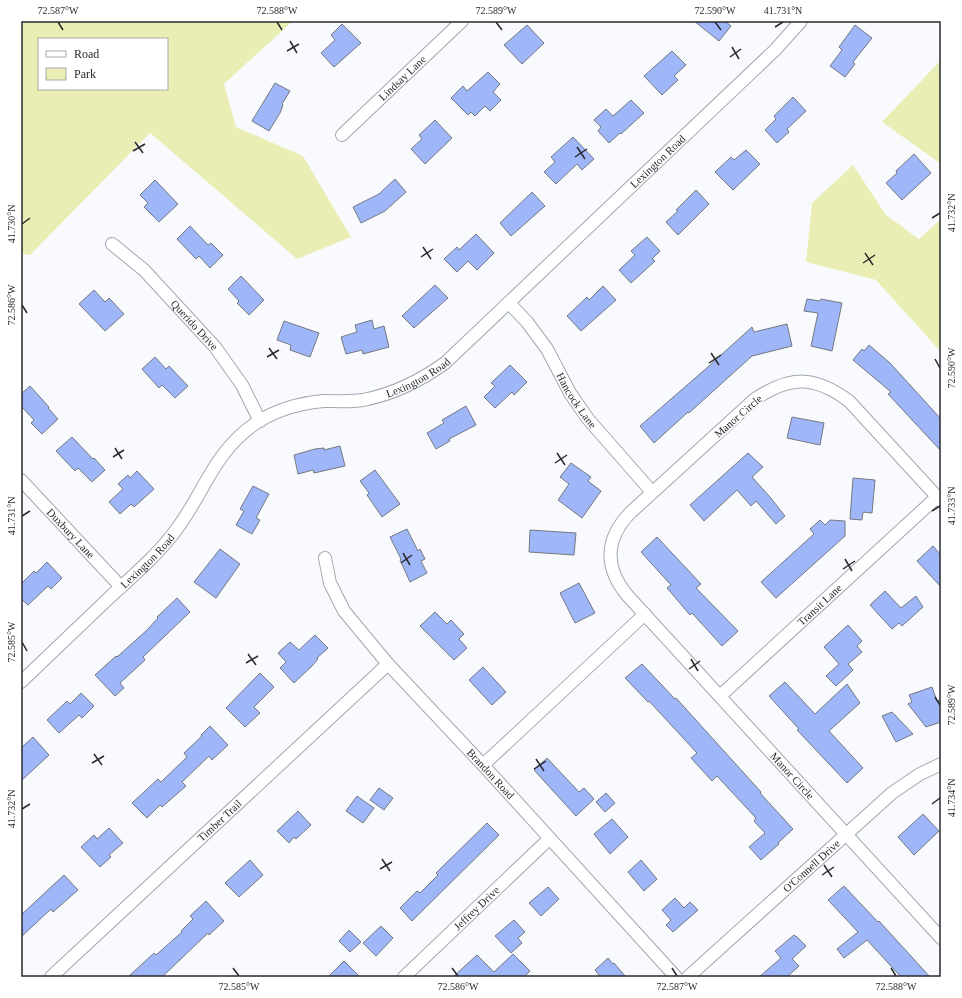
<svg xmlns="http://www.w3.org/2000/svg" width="962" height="998" viewBox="0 0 962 998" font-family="Georgia,serif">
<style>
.green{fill:#eaeeb5;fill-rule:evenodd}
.building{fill:#9fb7f9;stroke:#747881}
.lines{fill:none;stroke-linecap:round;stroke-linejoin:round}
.street-casing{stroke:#a3a7b1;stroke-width:14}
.street{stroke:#fff;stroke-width:12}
.ticks{fill:none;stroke:#292a2e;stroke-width:1.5}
.labels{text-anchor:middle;stroke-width:3.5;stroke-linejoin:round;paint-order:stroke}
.street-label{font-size:11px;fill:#292a2e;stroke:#fff}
.neatline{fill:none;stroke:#292a2e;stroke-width:1.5}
.ticks-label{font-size:10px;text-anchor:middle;fill:#292a2e}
</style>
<rect width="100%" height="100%" fill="#f8fafe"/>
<path class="green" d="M21,21H293L224,84L236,127L303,156L351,237L297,259L150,133L30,255L21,254ZM39,39H167V89H39Z
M941,60V164L882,122Z
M853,165L886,215L919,239L941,219V352L876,280L806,262L812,203Z"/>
<path class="building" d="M694,21H725L731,26L719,41Z
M342,24L361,43L334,67L321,53L335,40L331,35Z
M527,25L544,43L522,64L504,45Z
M855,25L872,38L853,62L855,64L845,77L830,66L842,50L839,47Z
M672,51L686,65L674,76L678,80L662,95L644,76Z
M488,72L500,84L493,92L501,100L490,111L485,106L475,116L471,112L468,115L451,98L463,86L467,91Z
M275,83L290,91L282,104L283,105L280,113L269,131L252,121Z
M793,97L806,111L787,129L789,132L777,143L765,130L776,119L774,116Z
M631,100L644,113L621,134L620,133L609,143L598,131L601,127L594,120L606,109L613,116Z
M435,120L452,138L425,164L411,149L422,139L419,135Z
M573,137L594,159L582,170L577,164L556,184L544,172L555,162L551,157Z
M746,150L760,164L733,190L715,172L731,157L734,160Z
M914,154L931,173L902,200L886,183L897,173L896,171Z
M395,179L406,192L385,211L361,223L353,207L379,194Z
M155,180L178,204L159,222L144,207L148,203L140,195Z
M696,190L709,204L678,235L666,222L678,211L676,210Z
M532,192L545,206L511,236L500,223Z
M190,226L208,245L211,243L223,255L210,268L199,256L196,259L177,239Z
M476,234L494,253L477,270L468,261L457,272L444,259L457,247L459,250Z
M647,237L660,251L652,259L655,261L631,283L619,270L635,255L631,251Z
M241,276L264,300L249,315L237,303L239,301L228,289Z
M435,285L448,298L414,328L402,316Z
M603,286L616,300L581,331L567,316L587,297L589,300Z
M94,290L105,302L109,298L124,314L105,331L79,304Z
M807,299L820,301L821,299L842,303L832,351L811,346L818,313L804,311Z
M372,320L374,329L384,326L389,347L363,354L362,350L346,354L341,337L357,332L355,325Z
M284,321L319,333L310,357L290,350L291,345L277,340Z
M787,324L792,346L752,356L689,413L688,412L654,443L640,426L709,366L752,327L754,332Z
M869,345L890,363L941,419V451L888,394L891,392L853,360L862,349L864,351Z
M155,357L166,369L169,366L188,386L175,398L162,385L159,388L142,369Z
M510,365L527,382L514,395L512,392L495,408L484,397L495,386L491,383Z
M30,386L49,407L48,408L58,419L42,434L31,423L34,420L21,406V394Z
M466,406L476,425L449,439L450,441L436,449L427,433L444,423L442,420Z
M792,417L824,423L820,445L787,438Z
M72,437L93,459L94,458L105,470L92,482L78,468L75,471L56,451Z
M340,446L345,466L314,473L313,470L298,474L294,455L315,449L324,448V450Z
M748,453L763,467L752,477L770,497L785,516L776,524L756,501L751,506L737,490L704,521L690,505Z
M571,463L591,477L588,481L601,491L582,518L558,500L569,484L560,477Z
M375,470L400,504L382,517L367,495L369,493L360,481Z
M137,471L154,489L134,507L131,504L120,514L109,502L123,489L118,484L128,475L130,478Z
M853,478L875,480L872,513L863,512L862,520L850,519Z
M253,486L269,494L256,518L260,520L252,534L236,525L244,511L240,509Z
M820,520L825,525L830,520L845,521V536L776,598L761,582L814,534L810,529Z
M407,529L418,551L420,549L425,559L421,561L427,573L410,582L400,560L401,559L390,537Z
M530,530L576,533L574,555L529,552Z
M657,537L701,584L696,588L738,631L722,646L692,613L690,615L667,588L671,585L641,552Z
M933,546L941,555V587L917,561Z
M220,549L240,564L216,598L194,582Z
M47,562L62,578L51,589L48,586L28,605L21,599V584L34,571L36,573Z
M579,583L595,613L575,623L560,593Z
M885,591L901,608L916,596L923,607L902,626L899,623L892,629L870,605Z
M177,598L190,612L143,657L145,660L120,683L124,688L115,696L95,675L116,656L117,657L147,630L158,618L157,617Z
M435,612L447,624L451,620L464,634L459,639L467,648L454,660L420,626Z
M848,625L862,641L857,646L862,652L848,664L853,670L836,686L826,676L839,664L824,647Z
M315,635L328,648L317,658L318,659L312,666L294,683L280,668L286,662L278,653L290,642L299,650Z
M642,664L675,699L676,698L761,792L760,793L793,829L778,843L779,844L761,860L749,847L765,833L754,821L756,818L717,776L712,781L691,758L697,753L649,701L648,702L625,678Z
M483,667L506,692L492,705L469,680Z
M260,673L274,687L254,707L260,713L245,727L226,708Z
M785,682L815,714L847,684L860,703L829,731L863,768L847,783L797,730L799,729L769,696Z
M932,687L937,701L941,700V722L926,727L908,704L912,702L909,695Z
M81,693L94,706L82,718L79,715L59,733L47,720L67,701L70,704Z
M892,712L913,734L896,742L882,716Z
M210,726L228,745L212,760L209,756L182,782L186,786L162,807L160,805L147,818L132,803L158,779L161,782L187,757L184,753L202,736L201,735Z
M33,737L49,755L21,781V748Z
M547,758L579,792L584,788L594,799L576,816L534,770Z
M379,788L393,798L384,810L370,800Z
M606,793L615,803L605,812L596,802Z
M357,796L374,808L363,823L346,811Z
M298,811L311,825L296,839L294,837L289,843L277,831Z
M923,814L939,831L914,855L898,837Z
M612,819L628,837L610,854L594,834Z
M487,823L499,835L412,921L400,908L417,891L420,893L438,875L436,873Z
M109,828L123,843L109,855L111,857L100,867L81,847L94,835L97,839Z
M250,860L263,875L239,897L225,883Z
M641,860L657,879L644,891L628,872Z
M64,875L78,890L53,912L51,909L21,937V915Z
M844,886L878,922L879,921L930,977H901L867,940L844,958L837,949L858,932L828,900Z
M548,887L559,899L541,916L529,903Z
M675,898L684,908L690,902L698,910L673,932L666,925L671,920L662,910Z
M206,901L224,921L209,935L208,933L162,977H128L154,953L156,955L182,932L181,931L193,919L190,916Z
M514,920L525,932L518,938L522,943L511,953L495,936Z
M381,926L393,938L376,956L363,943Z
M349,930L361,942L350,952L339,941Z
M794,935L795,936H796L806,946L792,959L799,966L787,977H759L781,958L775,951Z
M513,954L530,971L524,977H453L477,955L494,972Z
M608,958L613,964L614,963L626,977H599L600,976L595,970Z
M344,961L360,977H328Z"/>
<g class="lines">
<g class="street-casing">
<g id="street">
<path id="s1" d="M342,135L462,21"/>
<path id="s2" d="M112,244L144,270L215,347L242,385L260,421"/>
<path id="s3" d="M509,303L527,322L547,349L570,393L588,419L652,492"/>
<path id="s4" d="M21,480L121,587"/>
<path id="s5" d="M941,501L849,401C814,375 790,376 755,399L630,513C605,539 604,567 627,595L941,938"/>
<path id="s6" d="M325,558L330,583L344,611L388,664L483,765L676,977"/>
<path id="s7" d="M21,682C51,653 81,625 111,596C133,576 155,557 173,534C204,495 212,453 256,423C276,410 300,403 324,401C337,401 350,402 363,400C394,394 420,381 445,363L775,50L801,21"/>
<path id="s8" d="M720,696L937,497"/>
<path d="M483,765L645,614"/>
<path id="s9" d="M51,977L388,664"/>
<path id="s10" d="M404,977L549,839"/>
<path id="s11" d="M688,977L892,793L920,774L941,764"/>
</g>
</g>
<use href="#street" class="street"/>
</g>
<path class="ticks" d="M58,22L63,30M277,22L282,30M496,22L502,30M715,22L721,30M775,27L783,22M290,41L297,53M732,47L739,59M287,51L299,44M730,57L741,49M135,142L143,153M577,147L585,159M133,151L145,144M575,157L587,149M932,218L940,213M22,224L30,218M423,247L431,259M865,253L873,265M421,257L433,249M863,263L875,255M22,305L27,313M269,348L277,359M711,353L719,365M267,357L279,350M935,359L940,368M709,363L721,355M115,448L122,459M557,453L565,465M113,457L124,450M555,463L567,455M932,511L940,506M22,516L30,511M403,553L410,565M845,559L852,571M401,563L412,555M843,569L855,561M22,642L27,651M248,654L256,665M691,659L698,671M246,663L258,656M689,669L700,661M935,697L940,705M94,754L102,765M536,759L544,771M92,763L104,756M534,769L546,761M932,804L940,798M22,809L30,804M382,859L390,871M824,865L832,877M380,869L392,862M822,875L834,867M233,968L239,976M452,968L458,976M672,968L677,976M891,968L896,976"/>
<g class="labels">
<g class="street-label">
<text dy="4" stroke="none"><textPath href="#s1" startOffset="83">Lindsay Lane</textPath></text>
<text dy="4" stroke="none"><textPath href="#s7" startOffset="847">Lexington Road</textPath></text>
<text dy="4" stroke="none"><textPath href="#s2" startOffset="116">Querido Drive</textPath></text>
<text dy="4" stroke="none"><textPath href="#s7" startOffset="523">Lexington Road</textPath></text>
<text dy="4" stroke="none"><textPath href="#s3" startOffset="119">Hancock Lane</textPath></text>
<text transform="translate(738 416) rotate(-41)" y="4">Manor Circle</text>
<text dy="4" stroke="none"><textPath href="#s4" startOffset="73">Duxbury Lane</textPath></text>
<text dy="4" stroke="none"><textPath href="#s7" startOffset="175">Lexington Road</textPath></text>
<text dy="4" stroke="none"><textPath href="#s8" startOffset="135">Transit Lane</textPath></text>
<text dy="4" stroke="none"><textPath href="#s6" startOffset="276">Brandon Road</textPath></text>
<text dy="4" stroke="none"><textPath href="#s5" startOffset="744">Manor Circle</textPath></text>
<text dy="4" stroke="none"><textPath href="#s9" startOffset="230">Timber Trail</textPath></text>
<text dy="4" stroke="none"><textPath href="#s11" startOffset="166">O'Connell Drive</textPath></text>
<text dy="4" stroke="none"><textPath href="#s10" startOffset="100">Jeffrey Drive</textPath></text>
</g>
</g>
<rect width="962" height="998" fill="none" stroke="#ffffff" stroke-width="44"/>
<rect x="38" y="38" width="130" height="52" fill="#ffffff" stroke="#a9aaab"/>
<rect x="46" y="51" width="20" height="6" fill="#ffffff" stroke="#a9aaab"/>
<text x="74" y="58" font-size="12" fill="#292a2e">Road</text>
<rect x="46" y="68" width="20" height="12" fill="#eaeeb5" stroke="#a9aaab"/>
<text x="74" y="78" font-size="12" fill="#292a2e">Park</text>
<rect x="22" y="22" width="918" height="954" class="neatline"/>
<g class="ticks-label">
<text x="58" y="14">72.587°W</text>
<text x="277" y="14">72.588°W</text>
<text x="496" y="14">72.589°W</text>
<text x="715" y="14">72.590°W</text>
<text x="783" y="14">41.731°N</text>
<text transform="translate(951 213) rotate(-90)" y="4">41.732°N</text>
<text transform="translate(11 224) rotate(-90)" y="4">41.730°N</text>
<text transform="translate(11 305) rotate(-90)" y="4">72.586°W</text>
<text transform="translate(951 368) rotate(-90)" y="4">72.590°W</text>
<text transform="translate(951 506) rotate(-90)" y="4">41.733°N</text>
<text transform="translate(11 516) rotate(-90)" y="4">41.731°N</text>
<text transform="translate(11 642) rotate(-90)" y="4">72.585°W</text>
<text transform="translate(951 705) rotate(-90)" y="4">72.589°W</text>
<text transform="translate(951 798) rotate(-90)" y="4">41.734°N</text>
<text transform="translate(11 809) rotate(-90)" y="4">41.732°N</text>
<text x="239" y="990">72.585°W</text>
<text x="458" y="990">72.586°W</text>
<text x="677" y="990">72.587°W</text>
<text x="896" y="990">72.588°W</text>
</g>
</svg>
